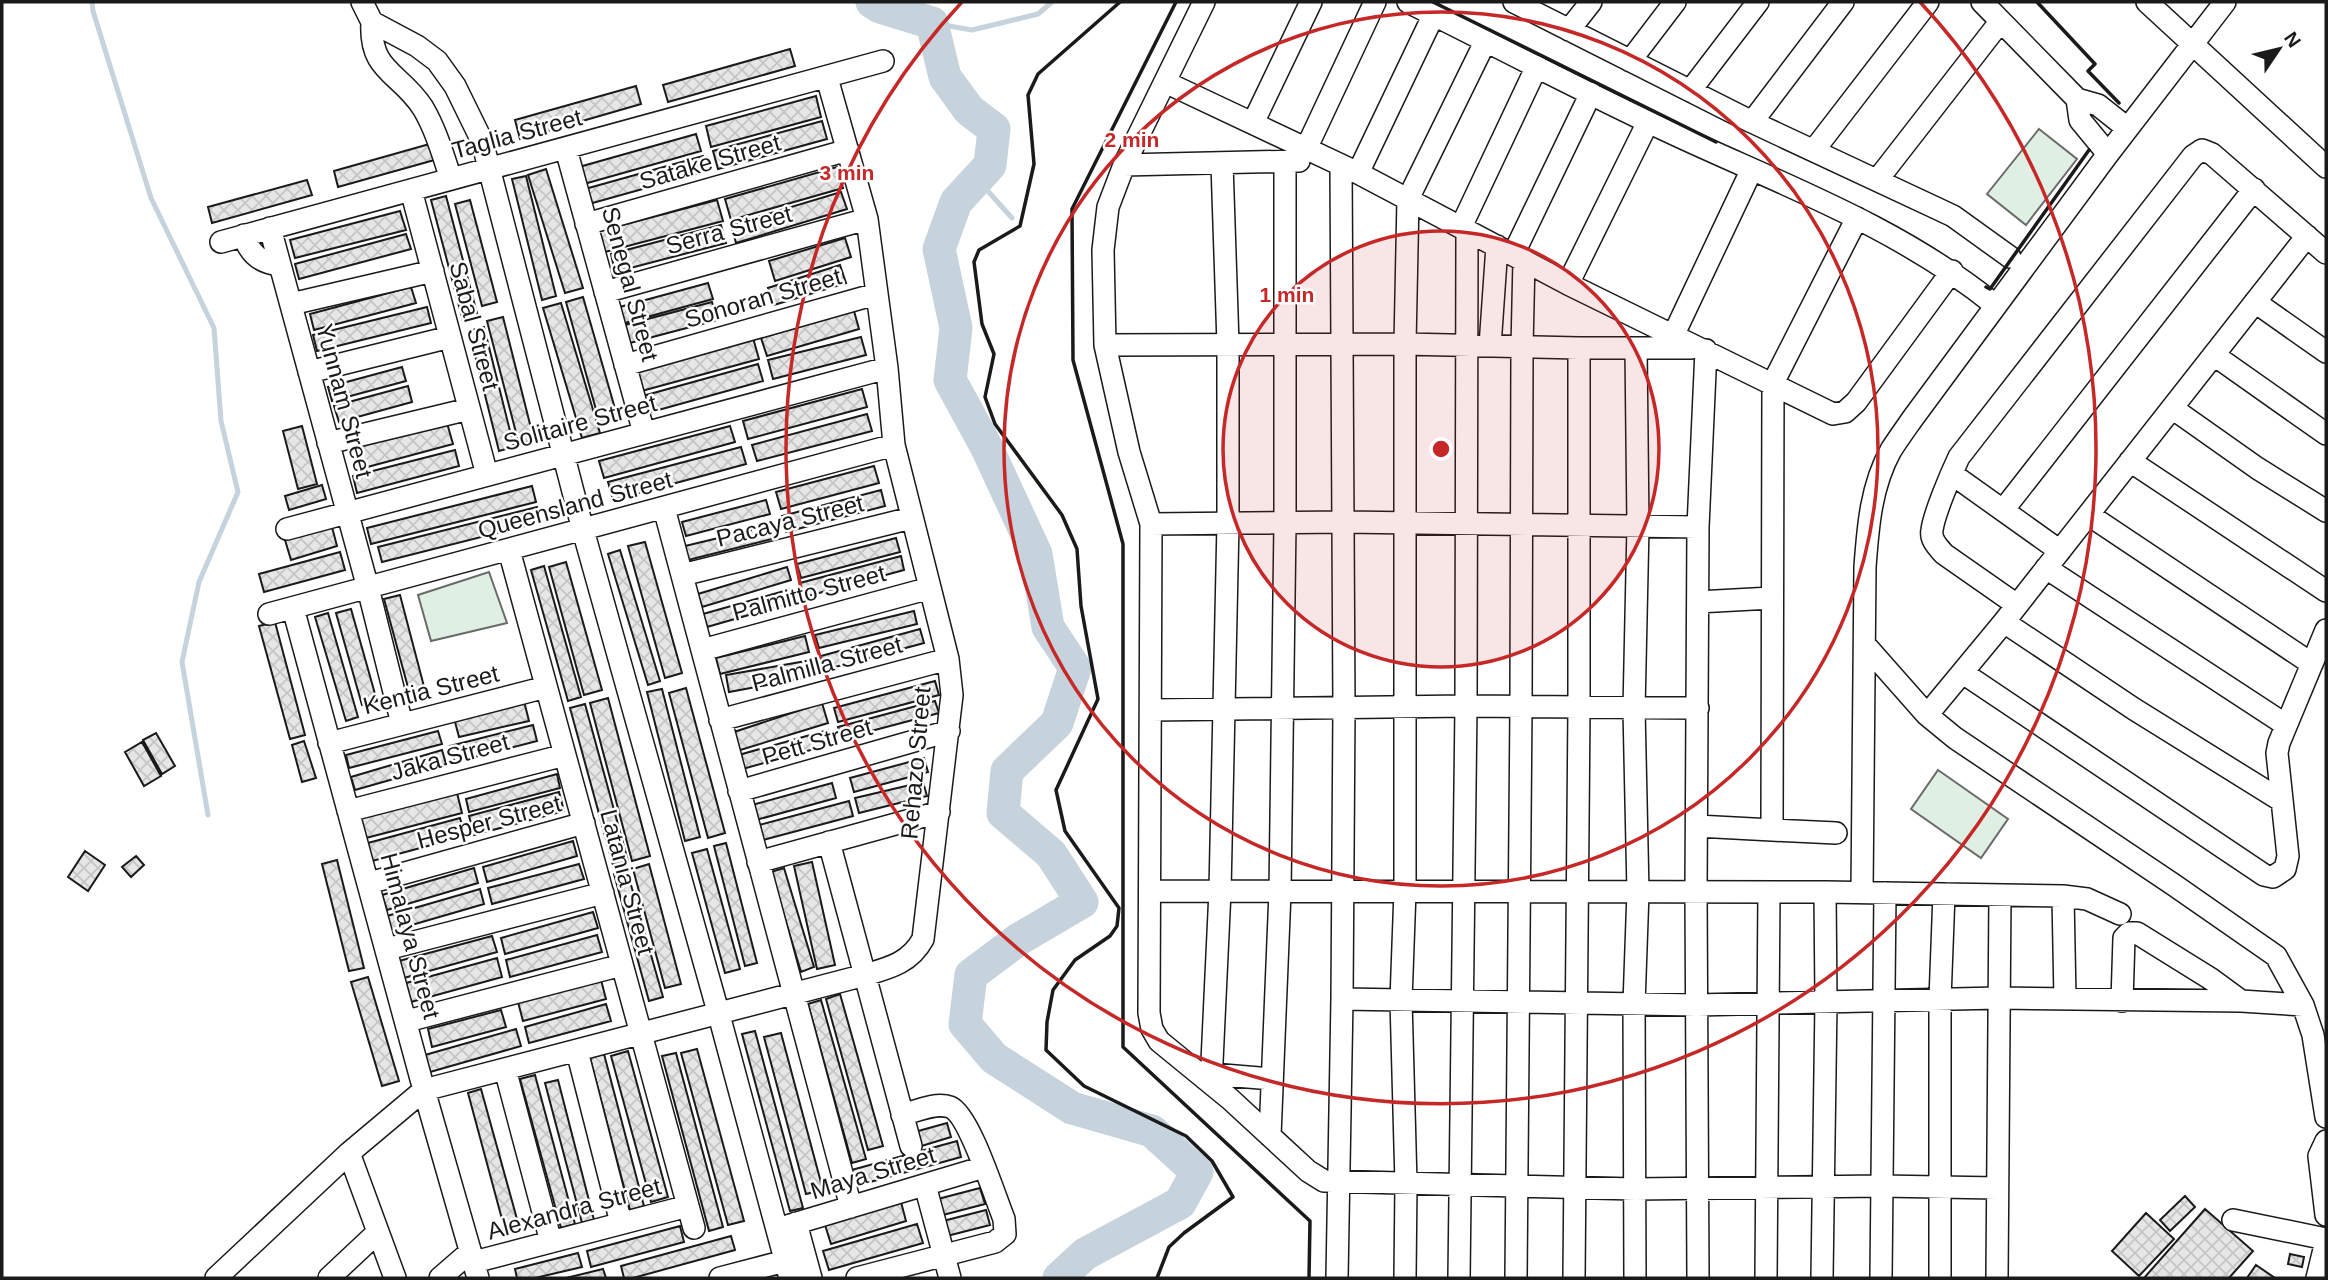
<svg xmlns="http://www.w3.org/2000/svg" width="2328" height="1280" viewBox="0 0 2328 1280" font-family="Helvetica,sans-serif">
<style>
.green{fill:#e0efe3;stroke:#6a6a6a;stroke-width:2}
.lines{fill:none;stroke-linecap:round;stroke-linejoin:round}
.stream{stroke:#c6d2dc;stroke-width:5}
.river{stroke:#c6d2dc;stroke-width:33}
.building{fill:url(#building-cross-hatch);stroke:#1a1a1a;stroke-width:2}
.minor-casing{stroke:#1a1a1a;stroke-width:24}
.minor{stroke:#fff;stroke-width:21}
.wall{stroke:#1a1a1a;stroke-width:3.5}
.ring{fill:none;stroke:#c62828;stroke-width:3.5}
.labels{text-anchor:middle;stroke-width:5;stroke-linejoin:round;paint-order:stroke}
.street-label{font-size:24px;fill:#1a1a1a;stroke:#fff}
.centre{fill:#c62828;stroke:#fff;stroke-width:3.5}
.ring-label{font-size:21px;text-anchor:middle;font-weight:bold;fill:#c62828;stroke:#fff;stroke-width:5;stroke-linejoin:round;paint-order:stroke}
</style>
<defs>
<pattern id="building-cross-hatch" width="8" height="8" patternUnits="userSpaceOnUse" patternTransform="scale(1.75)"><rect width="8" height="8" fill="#e6e6e6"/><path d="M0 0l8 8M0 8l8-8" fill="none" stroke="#c5c5c5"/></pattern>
</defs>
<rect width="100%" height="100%" fill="#fff"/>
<path class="green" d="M2039,129L2077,159L2026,225L1987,194Z
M489,572L507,623L431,641L418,595Z
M1938,770L2008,819L1981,858L1911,809Z"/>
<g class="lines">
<path class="stream" d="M92,2L93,11L151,198L214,328L221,421L238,492L199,582L182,662L208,815
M932,23L972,30L1038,14L1052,2
M977,179L1012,218"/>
<path class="river" d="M872,2L880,7L932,23L945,77L969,110L994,129L990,165L956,202L939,249L956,328L950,380L987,448L1036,554L1048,627L1075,668L1057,723L1007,771L1003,813L1051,854L1082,902L1019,939L971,975L965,1024L994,1058L1072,1108L1152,1131L1197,1172L1180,1203L1085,1254L1059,1278"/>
</g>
<path class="building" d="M790,49L795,66L668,102L663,85Z
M636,86L641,104L520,139L515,120Z
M816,96L821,117L711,147L706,126Z
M822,121L827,139L718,169L713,151Z
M696,134L701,151L584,184L579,167Z
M433,143L438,159L338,187L334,171Z
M703,156L707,171L589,204L585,189Z
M837,167L843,188L731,220L725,199Z
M546,169L583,288L565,293L528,175Z
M526,176L556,296L542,300L512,179Z
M307,180L312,195L212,223L208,207Z
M841,192L847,209L736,243L731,225Z
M446,196L478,317L463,321L431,200Z
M470,200L497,302L482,306L455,204Z
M717,200L723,221L601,253L596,232Z
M400,211L406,230L295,258L290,240Z
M721,225L726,243L615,272L611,254Z
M406,234L411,249L299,279L295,264Z
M845,238L851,257L775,281L769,261Z
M840,265L846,283L774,305L768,288Z
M708,283L713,299L621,324L616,308Z
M411,287L416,303L314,330L310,314Z
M583,297L618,419L600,424L566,302Z
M712,302L717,320L626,344L621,326Z
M561,303L600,433L582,438L543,308Z
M427,307L431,323L317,351L313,335Z
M854,311L859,329L767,356L761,338Z
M503,317L534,440L519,444L487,321Z
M484,327L514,447L499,451L469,331Z
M861,337L866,355L773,379L768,360Z
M753,338L759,359L638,392L633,371Z
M758,364L763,381L644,414L639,397Z
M402,367L406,381L332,401L328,387Z
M408,386L412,402L339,422L334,406Z
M862,389L867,407L748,439L743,421Z
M867,414L872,431L757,461L752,445Z
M447,423L453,444L360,469L354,448Z
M302,426L317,484L298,489L283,431Z
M730,426L735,442L604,478L599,461Z
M741,447L746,464L613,500L608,482Z
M455,450L459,466L357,493L353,476Z
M874,466L879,483L781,509L776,492Z
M322,485L326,499L289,510L285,496Z
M532,486L536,502L371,544L367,528Z
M881,490L885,506L786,532L782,516Z
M766,500L770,514L686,536L682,522Z
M537,507L541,522L382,562L378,547Z
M773,525L776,538L688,560L685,546Z
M332,527L337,546L291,560L285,540Z
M896,538L900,552L801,578L797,564Z
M645,542L682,673L665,678L628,546Z
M620,550L660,681L648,685L608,554Z
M340,552L345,570L264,592L259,574Z
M901,556L904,570L804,597L800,583Z
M566,562L602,690L584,695L549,567Z
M544,566L581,697L568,701L531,570Z
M787,567L791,580L702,607L698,594Z
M791,589L794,602L707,627L703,614Z
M400,595L427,698L412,702L384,599Z
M351,609L377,701L362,705L336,613Z
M914,611L917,624L819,648L815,635Z
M328,613L358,717L346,721L315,617Z
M275,622L305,735L290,739L259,626Z
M920,629L924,643L824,670L821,656Z
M805,636L809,652L720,674L716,658Z
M812,660L815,676L729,692L726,675Z
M935,681L939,695L838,722L834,708Z
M686,688L725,833L708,838L669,693Z
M662,689L700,837L685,841L647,692Z
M608,698L650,856L632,861L590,703Z
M524,701L529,721L459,737L454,718Z
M935,701L939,713L841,739L838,727Z
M822,703L828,723L737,751L731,733Z
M585,704L628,861L613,865L570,708Z
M533,725L537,741L455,762L450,746Z
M828,730L832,744L739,770L735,756Z
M438,731L442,744L349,768L346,755Z
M156,733L175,766L162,774L143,740Z
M304,741L316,778L302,782L292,745Z
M142,742L161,776L144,786L125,752Z
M442,750L446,764L355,790L351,777Z
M924,758L928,772L854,792L850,778Z
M557,774L560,788L469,812L466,799Z
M923,782L927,796L859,813L855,798Z
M832,783L836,798L756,820L752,805Z
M559,792L564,811L474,835L469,816Z
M457,793L462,813L366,838L361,818Z
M849,801L853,816L763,840L759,825Z
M460,818L465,836L372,861L368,843Z
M573,841L577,856L487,882L483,867Z
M726,843L757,963L745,966L714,846Z
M707,849L740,969L725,973L692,853Z
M85,851L105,865L88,891L68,877Z
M136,856L144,865L131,877L122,867Z
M337,860L364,968L349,971L322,864Z
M812,862L835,965L817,969L794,866Z
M579,864L584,879L492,904L488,888Z
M649,864L681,984L665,988L633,869Z
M474,868L478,883L387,910L382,895Z
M784,868L814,967L801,972L771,872Z
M627,871L663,997L649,1001L614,874Z
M480,889L484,904L391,931L387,916Z
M593,912L598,928L505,954L501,938Z
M597,935L602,952L510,977L506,960Z
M492,936L497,952L404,978L399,961Z
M497,958L502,977L411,1002L406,983Z
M368,977L399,1081L382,1086L351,982Z
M601,980L606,999L523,1021L518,1002Z
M840,994L883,1146L868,1150L826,999Z
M821,1000L866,1159L852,1163L808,1004Z
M606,1004L611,1021L529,1043L525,1027Z
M501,1010L506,1027L432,1047L428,1029Z
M516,1029L521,1046L430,1072L425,1055Z
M755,1031L803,1208L790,1211L742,1034Z
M781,1033L823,1190L806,1194L764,1037Z
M697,1049L744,1221L728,1225L681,1053Z
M628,1051L668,1197L651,1202L611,1056Z
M676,1053L723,1227L709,1231L662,1056Z
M604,1054L644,1206L630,1210L590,1058Z
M535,1075L575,1224L561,1228L520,1079Z
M558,1080L594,1220L582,1223L545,1083Z
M481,1089L520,1230L506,1234L468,1093Z
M947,1123L951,1137L915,1148L911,1133Z
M957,1141L961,1157L852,1187L848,1171Z
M980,1188L985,1204L939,1216L934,1200Z
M2185,1196L2195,1207L2170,1231L2160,1220Z
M901,1202L906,1221L831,1244L825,1225Z
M2205,1209L2253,1251L2229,1278H2144Z
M986,1210L990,1225L943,1237L939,1222Z
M2146,1213L2174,1239L2139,1276L2112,1251Z
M917,1224L923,1243L829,1270L823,1251Z
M680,1226L684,1242L591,1267L587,1251Z
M731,1236L735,1250L633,1278H624L621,1266Z
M578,1253L582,1267L535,1278H517L515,1269Z
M2290,1254L2304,1257L2302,1267L2288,1264Z
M2256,1265L2275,1278H2247Z
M603,1269L606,1278H566Z"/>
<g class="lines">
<g class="minor-casing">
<path id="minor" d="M362,2L372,22L417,46L437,61L455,86L482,141L583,530L719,1015L790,1278
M1204,2L1124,165L1108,207L1103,250L1105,345L1129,452L1151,524L1149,1013L1152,1029L1159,1041L1230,1099L1308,1171L1324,1181L1635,1189L1881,1186L1997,1188
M1408,2C1497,46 1585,93 1676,135C1786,186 1900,228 1995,305
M1514,2L1752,122L1936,208L1953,216L2010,257
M1982,2L2077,99L2098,105L2127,128
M2147,2L2326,167
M372,22C369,72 400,72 423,108C436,130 443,155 451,179
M1569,30L1591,2
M1630,61L1675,2
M1165,82L1358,173L1568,284L1833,414L1845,412L1856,402L1952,271
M1690,91L1758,2
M2077,99L2080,120L2108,154
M1752,122L1843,2
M1253,123L1311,2
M566,149L644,433
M1306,149L1375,2
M1814,150L1928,2
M1124,165L1299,161
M1358,173L1434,14
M1878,179L2000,22
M411,190L487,475
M586,224L848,150
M1461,227L1537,66
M270,228L368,588L402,724
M244,235C249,254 261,263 280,265
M221,242L883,61
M1513,255L1591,93
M1568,284L1648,122
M605,292L867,219
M2255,302L2326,352
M291,304L433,271
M1673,336L1752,169
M1105,345L1405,344L1579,348H1691
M1490,346L1497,246
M2214,355L2326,434
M625,365L876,294
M309,372L450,337
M2172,408L2257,468L2326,511
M328,443L469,409
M2130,461L2326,591
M1952,474L2060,551
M664,508L851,1207
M2004,509L2254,189
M2089,515L2312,664
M1151,524L1344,522L1698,527
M287,529L887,368
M509,550L694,1228
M2046,568L2286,725
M682,575L911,518
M1698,602L1771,598
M2017,605L1944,554C1938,547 1930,540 1932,530C1934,514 1951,474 1959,457L2193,156L2202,150L2212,154L2326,253
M293,608L424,1090L478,1278
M269,614L894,445
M2004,622L2134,709L2282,801
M1866,646L1927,715L1955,738L2174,885L2276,956L2303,1005L2313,1035L2326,1117
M702,650L930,588
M1963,673L2264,875L2273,877L2285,869L2288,856L2277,753L2279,743L2326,630
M1151,710L1466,706L1698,708
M1927,715L2004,622L2307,236
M720,720L948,659
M329,743L546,687
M739,791L949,731
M348,811L565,755
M1697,826L1772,830L1773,383L1857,218
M1772,830L1836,833
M829,842L911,1146
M758,862L939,812
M369,883L584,823
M1151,891L1825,892L2063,896L2087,899L2120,914
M1862,892L1865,567C1868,526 1871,486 1891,450C1898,439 1906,428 1913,418L2108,154L2225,2
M2063,896L2065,999
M387,949L603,893
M1342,999L1697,1005L1998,998L2241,1001L2303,1005
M2122,1001L2124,938L2129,933H2137L2211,979L2241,1001
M407,1021L622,965
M577,1051L621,1223
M505,1069L551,1242
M1212,1074L1272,1079
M1211,1083L1220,891L1228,523V344L1222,164
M1270,1136L1280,892L1285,523V162
M2326,1141L2319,1156L2326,1215
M349,1153L395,1278
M925,1185L950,1278
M2233,1220L2326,1239
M796,1223L811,1278
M777,1229L984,1167
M474,1262L688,1206
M216,1278L349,1153L424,1090L865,975C889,968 910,963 923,939L952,695L948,659L894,445L887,368L867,219L827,78
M329,1278L378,1232
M440,1278L470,1252
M720,1278L785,1261
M857,1278L995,1242L1005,1234L1004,1219C995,1197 969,1114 950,1107C936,1102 916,1111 902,1115
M1337,1278L1342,999L1344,708L1341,165
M1405,1278L1406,1183L1401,1000L1405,891V344L1408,199L1486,40
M1459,1278L1466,706L1467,230
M1516,1278L1521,707L1522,347L1524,260
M1574,1278L1579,708V348
M1635,1278L1634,1004L1638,892L1634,709L1638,526L1636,348
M1698,1278L1696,892L1698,527L1706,350
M1766,1278L1769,892
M1822,1278L1826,1002L1825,892
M1881,1278L1885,893
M1940,1278V999L1944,894
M1997,1278L2000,895
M2317,1278L2326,1241"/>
</g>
<use href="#minor" class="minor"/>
<path class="wall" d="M1120,2L1038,74L1028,95L1034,164L1020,226L979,250L974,262L982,324L994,354L985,397L995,424L1062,515L1077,549L1081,606L1098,699L1056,790L1065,831L1119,908L1117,926L1110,936L1075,960L1053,990L1047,1022L1046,1050L1084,1086L1186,1136L1212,1161L1233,1197L1184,1233L1169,1247L1157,1278
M1176,2L1072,209L1073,360L1123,544V1047L1310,1221L1309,1278
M1433,2L1716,142
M2037,2L2095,64L2088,71L2119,103
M1986,287L1990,289L2089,150"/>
</g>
<circle cx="1441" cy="449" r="218" fill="#c62828" fill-opacity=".12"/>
<g class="ring">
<circle cx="1441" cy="449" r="218"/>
<circle cx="1441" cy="449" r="437"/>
<path d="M1920 2A655 655 0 1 1 962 2"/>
</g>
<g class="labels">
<g class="street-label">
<text transform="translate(517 134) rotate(-15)" y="8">Taglia Street</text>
<text transform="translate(710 162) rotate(-16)" y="8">Satake Street</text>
<text transform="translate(729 230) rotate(-15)" y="8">Serra Street</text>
<text transform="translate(630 284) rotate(75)" y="8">Senegal Street</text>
<text transform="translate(763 298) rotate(-16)" y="8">Sonoran Street</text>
<text transform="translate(474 326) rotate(75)" y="8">Sabal Street</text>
<text transform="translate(344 401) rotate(75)" y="8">Yunnam Street</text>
<text transform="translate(580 423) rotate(-15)" y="8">Solitaire Street</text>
<text transform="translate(575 505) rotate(-15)" y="8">Queensland Street</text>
<text transform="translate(790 521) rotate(-14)" y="8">Pacaya Street</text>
<text transform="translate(809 593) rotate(-15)" y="8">Palmitto Street</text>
<text transform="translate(827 664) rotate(-15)" y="8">Palmilla Street</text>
<text transform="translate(431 690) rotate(-14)" y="8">Kentia Street</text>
<text transform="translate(817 742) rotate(-16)" y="8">Pett Street</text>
<text transform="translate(450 757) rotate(-15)" y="8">Jaka Street</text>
<text transform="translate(916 763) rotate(-85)" y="8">Rehazo Street</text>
<text transform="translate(489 822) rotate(-15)" y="8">Hesper Street</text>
<text transform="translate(627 882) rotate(75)" y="8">Latania Street</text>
<text transform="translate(410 936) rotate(75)" y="8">Himalaya Street</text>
<text transform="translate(873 1173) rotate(-17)" y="8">Maya Street</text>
<text transform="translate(574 1209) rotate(-15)" y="8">Alexandra Street</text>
</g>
</g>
<circle cx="1441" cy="449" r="10" class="centre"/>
<g class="ring-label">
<text x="1132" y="147">2 min</text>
<text x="847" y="180">3 min</text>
<text x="1287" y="302">1 min</text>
</g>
<rect width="2328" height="1280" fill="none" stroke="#1a1a1a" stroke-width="7"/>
<g transform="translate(2279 49) rotate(55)" stroke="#ffffff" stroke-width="5" paint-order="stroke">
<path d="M0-5L12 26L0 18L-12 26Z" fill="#1a1a1a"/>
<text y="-10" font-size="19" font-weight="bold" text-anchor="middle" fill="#1a1a1a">N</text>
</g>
</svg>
